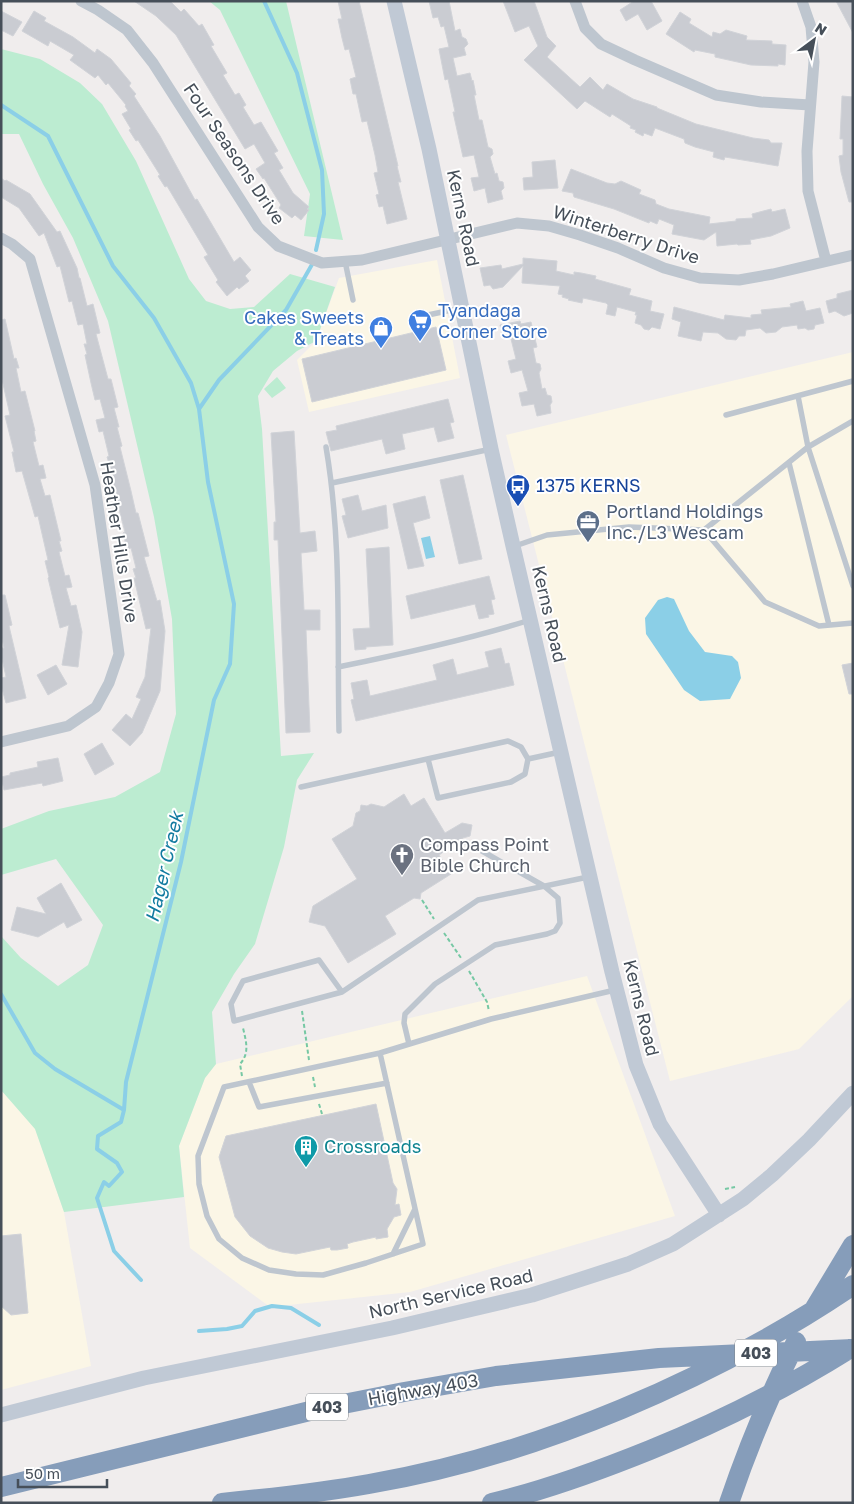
<svg xmlns="http://www.w3.org/2000/svg" width="854" height="1504" viewBox="0 0 854 1504" font-family="'Golos Text',sans-serif">
<style>
.commercial{fill:#fbf6e6}
.green{fill:#bcecd1}
.water{fill:#8bcfe7}
.lines{fill:none;stroke-linecap:round;stroke-linejoin:round}
.stream{stroke:#8bcfe7;stroke-width:4}
.building{fill:#caccd2;stroke:#d1d3d8}
.path{stroke:#76c8a4;stroke-width:2;stroke-dasharray:4 2.5;stroke-linecap:butt}
.lane{stroke:#bec6cf;stroke-width:5.5}
.street{stroke:#bec6cf;stroke-width:11}
.secondary{stroke:#c0c9d5;stroke-width:15}
.highway{stroke:#869dba;stroke-width:20}
.labels{text-anchor:middle;stroke-width:4;stroke-linejoin:round;paint-order:stroke}
.shield{fill:#fff;stroke:#7e848b;stroke-width:1}
.shield-label{font-size:16px;font-weight:bold;fill:#464f59}
.street-label{font-size:18px;fill:#464f59;stroke:#fff}
.shop-label{font-size:18px;fill:#366cbe;stroke:#fff;text-anchor:start}
.transit-label{font-size:18px;fill:#164399;stroke:#fff;text-anchor:start}
.service-label{font-size:18px;fill:#4e5e75;stroke:#fff;text-anchor:start}
.worship-label{font-size:18px;fill:#5b616d;stroke:#fff;text-anchor:start}
.culture-label{font-size:18px;fill:#0d838f;stroke:#fff;text-anchor:start}
.water-label{font-size:19px;font-style:italic;fill:#127ba0;stroke:#fff}
</style>
<rect width="100%" height="100%" fill="#f0eded"/>
<path class="commercial" d="M437,260L460,378L309,412L297,360L316,341L339,278Z
M853,352V996L799,1049L670,1081L506,435Z
M587,976L675,1216L410,1292L270,1307L190,1248L179,1146L205,1078L216,1064Z
M1,1090L35,1128L64,1212L91,1366L1,1390Z"/>
<path class="green" d="M209,1H286L343,240L304,236L310,194L220,10Z
M1,49L40,59L80,83L102,104L136,161L189,279L206,301L230,309L254,307L290,274L335,287L316,341L297,351L273,371L258,396L262,429L281,756L314,753L297,780L284,847L255,944L234,974L212,1012L216,1064L205,1078L179,1146L184,1197L64,1212L35,1129L1,1090V936L21,958L58,986L88,965L103,925L56,859L1,875V829L49,811L115,797L160,772L176,714L172,619L154,517L108,321L73,238L43,184L19,134H1Z
M277,377L286,388L272,398L264,389Z"/>
<path class="water" d="M430,536L435,557L426,559L421,538Z
M667,597L674,599L689,631L705,652L732,656L738,662L741,678L730,699L700,701L684,690L646,634L645,618L658,600Z"/>
<g class="lines">
<path class="stream" d="M264,1L297,73L322,170L324,214L316,250
M1,105L48,136L113,266L154,318L191,383L199,409L208,482L234,604L230,664L214,700L181,862L126,1082L124,1110L121,1122L98,1136L97,1149L117,1163L122,1172L109,1186L104,1182L97,1198L114,1251L141,1280
M199,409L219,380L286,310L314,261
M1,994L35,1053L55,1069L124,1110
M199,1331L227,1329L242,1326L255,1311L272,1306L291,1308L319,1325"/>
</g>
<path class="building" d="M134,1H170L181,12L184,9L199,26L202,24L214,45L211,46L227,73L223,75L235,95L239,93L246,105L243,107L254,125L261,122L278,151L274,153L283,168L279,170L293,193L309,207L307,209L309,210L301,220L295,215L292,218L279,208L281,205L264,178L263,179L256,169L265,163L254,144L245,149L176,35L156,16Z
M338,1H359L398,166H397L401,182H398L407,219L387,224L383,206L379,207L376,195L379,194L374,173L378,172L375,155L367,121L362,122L356,94H353L350,79L356,77L349,49L345,50L342,38L338,19H342Z
M429,1H449L455,31L460,29L462,37L466,39L468,44L464,48L466,55L453,58L457,76L470,73L472,81L473,80L476,95H474L479,120H482L488,147L492,149L493,154L490,157L495,174L497,173L499,181L503,182L504,188L501,191L503,199L488,203L485,188L474,191L471,178L479,177L474,155L463,157L453,112H455L448,79L445,80L439,49L449,47L444,26L441,27L438,17L433,18Z
M503,1H534L547,37L556,46L547,57L580,87L590,77L603,90L607,84L633,99L657,107V108L696,124L753,138L769,140L771,143H782L778,166L725,157L724,160L713,157L714,152L695,147L685,143L684,139L655,128L652,136L644,133L643,136L635,132L636,130L630,128L631,126L612,114L610,117L585,101L577,109L524,60L538,46L529,26L515,32Z
M634,1H651L662,21L647,30L638,14L626,21L620,10Z
M836,1H853V33Z
M1,11L22,22L13,36L1,30Z
M34,11L46,18L44,21L73,37L95,53L97,49L111,59L131,83L129,86L136,94L134,96L160,136L195,200L197,199L234,262L240,257L251,270L245,276L249,281L239,289L237,287L227,296L216,282L218,280L204,257L208,255L167,186L165,187L158,176L160,175L138,140L136,141L129,130L131,129L122,114L128,111L125,106L126,105L108,83L106,85L98,75L95,78L70,60L74,55L50,41L48,46L22,31Z
M680,12L691,19L689,23L712,37L713,32L720,34L726,30L747,36L746,40L772,41V44L786,45L785,65L778,64V66L751,65L715,57V54L695,50L694,52L666,34Z
M842,96L853,97V202H849L841,172L839,156L843,155V139H840Z
M555,160L558,188L524,190L523,178L533,177L532,162Z
M571,169L607,183L615,184L621,181L641,190L639,194L655,200L656,204L669,209L710,217L709,224L736,221V219L753,218L752,214L771,209L772,212L785,209L790,228L771,236L750,240L751,244L738,245L737,244L717,246L716,232L704,240L672,234L674,225L659,219L657,224L650,221L649,223L614,209L574,197L573,193L562,191Z
M1,178L5,181L6,180L30,194L57,232L60,231L77,268L79,278H80L87,306L93,304L100,333L96,334L108,379H111L118,407L114,408L119,427H117L122,446L120,447L131,491L136,513H138L149,556L144,557L157,601L160,600L165,631L160,691L142,733L130,746L112,730L126,714L132,719L141,699L136,697L145,677L151,628L146,629L134,578H136L133,569L136,568L131,548L127,549L123,533L125,532L108,467L110,466L107,457L109,456L103,431L99,432L96,420L105,418L100,399L95,400L91,383L85,355L87,354L84,344H87L83,324L78,325L72,301L69,302L60,266L57,267L44,233L39,236L19,208L1,197Z
M523,258L557,261L556,271L574,275V272L581,273L596,276L595,279L631,289L629,295L652,301L650,311L664,314L660,329L652,327L649,330L644,329L641,325L635,323L637,315H635L636,312L617,307L615,316L606,314L608,305L606,303L583,298L582,303L568,300L569,299L562,297L563,295L558,294L560,286L522,283L523,266L503,287L493,289L490,285L484,286L480,268L501,265L502,269L523,264Z
M853,290V313L844,316L835,311L829,313L826,301L837,298V294Z
M803,301L806,311L820,308L824,323L815,325L814,329L808,330L805,328L798,329L797,325L782,327L776,332L766,333L760,328L746,330L745,336H739L736,340L726,339L718,333L703,332L701,341L678,336L681,322L672,319L674,307L724,320L725,315L751,318V315L762,314L761,310L791,307L790,304Z
M5,319L14,359L16,358L19,368H16L21,392L25,391L35,431H34L36,441L33,442L39,466L43,465L46,478L40,479L45,496L50,495L61,541H59L62,551L59,552L65,576L69,575L72,587L66,588L71,606L76,605L82,632L78,667L62,665L69,625L60,628L48,578L49,577L45,561L48,560L38,516L35,517L22,471L16,472L12,452H14L5,416L10,415L1,375V320Z
M520,321L521,324L531,322L537,347L533,348L536,363L540,364L541,369L539,373L542,389L545,388L547,395L551,396L552,402L550,405L551,413L537,416L534,404L522,406L519,393L528,391L522,370L511,373L508,361L516,359L510,335L503,337L500,325Z
M436,327L446,370L312,402L302,359Z
M448,399L454,422L450,423L454,438L438,442L434,427L402,434L405,449L386,454L382,439L331,451L326,432L337,430L336,426Z
M294,431L300,533L315,531L317,551L301,553L304,610H320V630H306L310,732L286,733L278,540H274V522H276L271,433Z
M463,475L482,559L459,564L440,480Z
M358,495L362,511L386,505L388,528L348,538L342,516L346,515L342,499Z
M425,496L430,518L413,523L424,566L408,569L393,504Z
M389,547L393,645L366,647V649L355,650L353,629L370,628L366,549Z
M489,576L495,599L491,600L494,614L488,615L489,617L479,619L475,604L411,619L406,596Z
M1,595H5L12,625L9,626L26,698L6,703L1,685V678L6,677L1,654V648H4L1,634Z
M501,648L505,664L509,663L514,685L356,721L351,700L354,699L351,683L367,680L370,696L437,680L433,665L453,659L457,675L489,667L485,652Z
M853,663V694H849L842,665Z
M56,665L67,684L48,695L37,675Z
M102,743L114,764L95,775L84,754Z
M58,758L63,781L43,786L42,783L4,790L1,777L10,775V773L38,767L37,762Z
M404,794L411,806L424,798L445,833L462,823L472,825L470,836L463,838L439,855L451,874L421,893L420,899L414,898L385,916L396,934L348,963L325,926L309,922L313,906L357,879L332,839L353,826L356,813L360,811L361,805L367,806L371,804L384,807Z
M61,883L82,920L67,928L64,922L38,937L11,930L17,907L46,914L37,898Z
M376,1104L393,1183L397,1189L395,1205L399,1204L401,1215L394,1217L387,1229L388,1237L376,1239V1237L353,1242L347,1244L348,1248L337,1250H331L330,1247L296,1254L282,1252L268,1248L250,1236L235,1217L219,1157L226,1136Z
M21,1234L28,1313L11,1315L1,1306V1236Z"/>
<g class="lines">
<path class="path" d="M422,900L434,919
M444,933L461,958
M469,971L487,1002L489,1011
M302,1011L309,1060
M242,1076L240,1064C250,1053 246,1041 243,1028
M313,1077L315,1087
M319,1104L322,1114
M725,1189L735,1187"/>
<path class="lane" d="M345,261L353,300
M428,315L461,308
M798,396L808,447L853,586
M726,415L853,381
M326,447C342,541 337,636 339,731
M789,463L829,625
M332,483L491,449
M704,530L765,602L819,626L853,623
M515,546L547,535L629,527L704,530L808,447L853,421
M338,667C402,654 467,640 530,620
M528,759L560,752
M301,787L508,741L521,747L528,759L525,774L511,782L438,798L428,759
M342,992L319,960L243,981L231,1004L234,1021L342,992L478,900L588,877
M409,1044L404,1023L405,1014L435,984L495,945L547,934L555,931L560,923L558,898L544,886L466,842
M380,1053L423,1244L366,1263L323,1275L296,1274L269,1270L242,1258L219,1239L207,1216L199,1184L198,1156L224,1087Z
M380,1053L491,1019L615,990
M249,1082L259,1107L387,1083
M393,1254L415,1209"/>
<path class="street" d="M81,1L98,10L127,30L153,63L258,227L278,246L322,263L362,260L517,223L549,226L580,235L618,248L664,268L700,278L739,280L773,274L853,255
M575,1L585,28L601,44L635,60L716,95L761,102L810,105
M802,1L811,27L814,62L807,151L808,191L826,261
M1,238L12,244L30,259L95,485L119,654L109,683L96,707L68,726L1,742"/>
<path class="secondary" d="M394,1L429,149L491,449L513,546L612,972L636,1065L660,1124L719,1215
M1,1415L144,1378L392,1328L532,1295L628,1264L673,1244L743,1199L772,1175L809,1140L853,1093"/>
<path class="highway" d="M815,1308L853,1245
M1,1487L318,1409L404,1392L496,1376L659,1358L853,1349
M222,1503C271,1498 320,1493 369,1484C535,1456 714,1379 853,1285
M492,1503C546,1490 598,1471 650,1450C719,1422 785,1389 849,1349
M729,1503C748,1447 770,1394 796,1342"/>
</g>
<defs>
<g id="supermarket-pin" transform="scale(1.25)"><path d="M0 17L-7.5 6A9.5 9.5 0 1 1 7.5 6Z" fill="#3f7fe0" stroke="#fff"/><path d="M-6-5.5h2.5l.6 2H6L4.5 2H-2.5L-4.4-4H-6ZM-1.5 3.2a1.3 1.3 0 1 0 .1 0ZM3 3.2a1.3 1.3 0 1 0 .1 0Z" fill="#fff"/></g>
<g id="shop-pin" transform="scale(1.25)"><path d="M0 17L-7.5 6A9.5 9.5 0 1 1 7.5 6Z" fill="#3f7fe0" stroke="#fff"/><path d="M-5-2.5h2.3a2.7 3.5 0 0 1 5.4 0H5L5.5 6h-11ZM-1.5-2.5h3a1.5 2.3 0 0 0-3 0Z" fill="#fff"/></g>
<g id="bus-pin" transform="scale(1.25)"><path d="M0 17L-7.5 6A9.5 9.5 0 1 1 7.5 6Z" fill="#1a4fb4" stroke="#fff"/><path d="M-5-6H5V4H4V6H2V4H-2V6H-4V4H-5ZM-3.5-4V0h7V-4ZM-3.5 1.2v1.5H-2V1.2ZM2 1.2v1.5H3.5V1.2Z" fill="#fff"/></g>
<g id="office-pin" transform="scale(1.25)"><path d="M0 17L-7.5 6A9.5 9.5 0 1 1 7.5 6Z" fill="#5c6f8a" stroke="#fff"/><path d="M-6-3h4V-5.5h4V-3h4V5H-6ZM-1-4.5V-3h2v-1.5ZM-6 0V1H6V0Z" fill="#fff"/></g>
<g id="church-pin" transform="scale(1.25)"><path d="M0 17L-7.5 6A9.5 9.5 0 1 1 7.5 6Z" fill="#6b7280" stroke="#fff"/><path d="M-1.2-6h2.4v3.5h3.3v2.4h-3.3V6h-2.4V-.1h-3.3v-2.4h3.3Z" fill="#fff"/></g>
<g id="building-pin" transform="scale(1.25)"><path d="M0 17L-7.5 6A9.5 9.5 0 1 1 7.5 6Z" fill="#0f9aa8" stroke="#fff"/><path d="M-4-6H4V6H1V3H-1V6H-4ZM-2.5-4.3h1.7v1.8h-1.7ZM.8-4.3h1.7v1.8H.8ZM-2.5-1h1.7V.8h-1.7ZM.8-1h1.7V.8H.8Z" fill="#fff"/></g>
</defs>
<g fill-rule="evenodd">
<use href="#supermarket-pin" x="420" y="321"/>
<use href="#shop-pin" x="381" y="328"/>
<use href="#bus-pin" x="518" y="486"/>
<use href="#office-pin" x="588" y="522"/>
<use href="#church-pin" x="402" y="855"/>
<use href="#building-pin" x="306" y="1147"/>
</g>
<g class="labels">
<g class="shield">
<rect x="735" y="1339.5" width="42" height="27" rx="4"/>
<rect x="306" y="1393.5" width="42" height="27" rx="4"/>
</g>
<g class="shield-label">
<text x="756" y="1359">403</text>
<text x="327" y="1413">403</text>
</g>
<g class="street-label">
<text transform="translate(234 154) rotate(56)" y="6">Four Seasons Drive</text>
<text transform="translate(463 218) rotate(78)" y="6">Kerns Road</text>
<text transform="translate(626 235) rotate(18)" y="6">Winterberry Drive</text>
<text transform="translate(119 542) rotate(81)" y="6">Heather Hills Drive</text>
<text transform="translate(549 614) rotate(77)" y="6">Kerns Road</text>
<text transform="translate(641 1008) rotate(76)" y="6">Kerns Road</text>
<text transform="translate(451 1294) rotate(-13)" y="6">North Service Road</text>
<text transform="translate(423 1390) rotate(-10)" y="6">Highway 403</text>
</g>
<g class="shop-label">
<text x="438" y="317">Tyandaga<tspan x="438" dy="21">Corner Store</tspan></text>
<text x="364" y="324" text-anchor="end">Cakes Sweets<tspan x="364" dy="21">&amp; Treats</tspan></text>
</g>
<g class="transit-label">
<text x="536" y="492">1375 KERNS</text>
</g>
<g class="service-label">
<text x="606" y="518">Portland Holdings<tspan x="606" dy="21">Inc./L3 Wescam</tspan></text>
</g>
<g class="worship-label">
<text x="420" y="851">Compass Point<tspan x="420" dy="21">Bible Church</tspan></text>
</g>
<g class="culture-label">
<text x="324" y="1153">Crossroads</text>
</g>
<g class="water-label">
<text transform="translate(164 867) rotate(-77)" y="7">Hager Creek</text>
</g>
</g>
<rect width="854" height="1504" fill="none" stroke="#464f59" stroke-width="5"/>
<g transform="translate(814 40) rotate(32)" stroke="#ffffff" stroke-width="4" paint-order="stroke">
<path d="M0-4L9 19L0 12L-9 19Z" fill="#464f59"/>
<text y="-8" font-size="14" font-weight="bold" text-anchor="middle" fill="#464f59">N</text>
</g>
<path d="M18 1479v8h89v-8" fill="none" stroke="#464f59" stroke-width="2.5"/>
<text x="25" y="1479" font-size="15" fill="#464f59" stroke="#ffffff" stroke-width="4" paint-order="stroke">50 m</text>
</svg>
